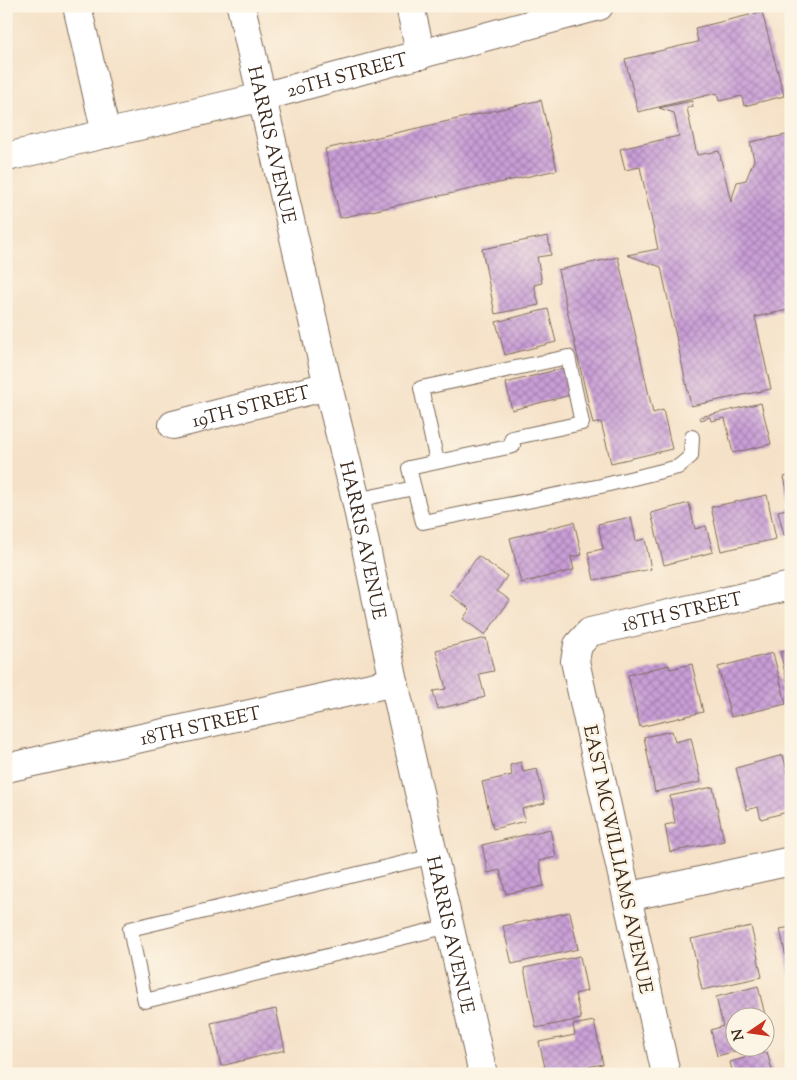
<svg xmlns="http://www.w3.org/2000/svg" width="797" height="1080" viewBox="0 0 797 1080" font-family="'Sorts Mill Goudy',serif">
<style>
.building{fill:url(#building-cross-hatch)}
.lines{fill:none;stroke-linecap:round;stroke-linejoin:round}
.service-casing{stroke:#7c6a59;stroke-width:16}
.minor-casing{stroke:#7c6a59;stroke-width:30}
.service{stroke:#fff;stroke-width:14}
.minor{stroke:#fff;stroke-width:28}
.labels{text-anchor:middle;stroke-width:5;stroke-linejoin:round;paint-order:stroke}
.street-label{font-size:19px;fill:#3b2a1e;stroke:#fcf5e5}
</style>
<defs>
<pattern id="building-cross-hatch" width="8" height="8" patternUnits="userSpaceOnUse" patternTransform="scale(1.25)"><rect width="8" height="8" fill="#c99ed7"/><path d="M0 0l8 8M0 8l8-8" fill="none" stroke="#a481ae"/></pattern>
</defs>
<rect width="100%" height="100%" fill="#fcf5e5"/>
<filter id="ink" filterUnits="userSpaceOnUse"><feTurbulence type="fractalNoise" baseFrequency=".02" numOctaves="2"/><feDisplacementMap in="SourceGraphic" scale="10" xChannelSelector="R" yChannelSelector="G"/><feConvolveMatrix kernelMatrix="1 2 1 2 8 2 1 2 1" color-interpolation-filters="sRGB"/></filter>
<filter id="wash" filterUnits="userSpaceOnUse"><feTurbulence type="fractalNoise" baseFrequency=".0096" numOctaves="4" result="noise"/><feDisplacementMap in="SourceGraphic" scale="20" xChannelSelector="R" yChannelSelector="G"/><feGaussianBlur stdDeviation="1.12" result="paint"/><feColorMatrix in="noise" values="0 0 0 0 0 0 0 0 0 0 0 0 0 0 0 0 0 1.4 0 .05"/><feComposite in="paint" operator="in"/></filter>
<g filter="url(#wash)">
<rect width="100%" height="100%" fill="#f5e1c7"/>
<g id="blocks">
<path class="building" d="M762,12L784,96L744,106L742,96L719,101L717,93L638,112L625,59L698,42L695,28Z
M541,100L557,170L340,218L325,149Z
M692,101L693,107L687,108L697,155L719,151L731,202L737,182L746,180L754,160L750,142L791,134V316L788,310L755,317L771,389L691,406L661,267L627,255L658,249L640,167L625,170L620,149L679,136L674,113L659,108Z
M548,236L551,255L537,257L542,283L534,285L539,305L495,314L482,249Z
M618,257L653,413L663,410L672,449L611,463L601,422L593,424L558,270Z
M548,309L556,342L505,355L496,322Z
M567,367L574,394L512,410L506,383Z
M761,403L771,444L733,453L725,418L711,421L710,417L701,420L700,417Z
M791,475V503H790L784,477Z
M767,495L776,539L721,551L711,507Z
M689,503L695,529L706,526L713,552L664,565L651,513Z
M791,508V534L784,535L778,511Z
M631,517L636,541L645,539L651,569L594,580L588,552L603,549L598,524Z
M574,522L582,555L571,557L574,570L521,583L510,538Z
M478,556L507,576L497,591L510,600L485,635L463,619L470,609L450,595Z
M486,638L494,671L479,674L485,697L438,709L433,691L446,689L436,650Z
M791,650V694H790L780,652Z
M773,653L786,704L731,717L718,667Z
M692,664L703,712L640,727L628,675L669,665L670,669Z
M672,731L675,742L691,738L701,782L655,792L644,737Z
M783,755L791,787V811L761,819L758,807L747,810L736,768Z
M521,762L523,772L537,769L545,803L522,809L525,821L493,829L482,782L512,775L510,765Z
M713,787L724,841L670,852L665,825L675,823L670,796Z
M550,829L556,857L539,861L544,886L506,894L500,870L488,873L482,845Z
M570,912L578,949L512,964L503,926Z
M751,926L762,977L702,990L691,939Z
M791,927V976H790L780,929Z
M580,956L587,991L575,994L581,1019L536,1028L524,968Z
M758,986L769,1032L764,1033V1018H734V1040L733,1041L736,1051L717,1056L711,1030L723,1026L716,997Z
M276,1009L285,1050L221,1066L211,1023Z
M594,1021L603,1064L582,1068L584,1074H535L534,1070L545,1067L539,1042L575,1035L573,1025Z
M767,1052L773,1074H733L730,1062Z"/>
</g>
</g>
<g filter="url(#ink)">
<use href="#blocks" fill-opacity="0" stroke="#7c6a59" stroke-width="1"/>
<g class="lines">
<g class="service-casing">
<path id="service" d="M414,488L423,522L601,486L678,467L691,456L692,437
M356,500L414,488L409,468L513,446L512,438L582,423L568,357L421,388L437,462
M433,856L130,929L145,1001L449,926"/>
</g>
<g class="minor-casing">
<g id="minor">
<path d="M77,6L106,134"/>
<path id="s1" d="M241,6L328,386L356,500L394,682L483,1074"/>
<path d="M410,6L421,55"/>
<path id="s2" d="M6,158L11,156L262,97L599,6"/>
<path id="s3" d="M173,425L328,386"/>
<path id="s4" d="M6,768L394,682"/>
<path d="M627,897L791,861"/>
<path id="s5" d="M666,1074L575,661L578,645L590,632L791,586"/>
</g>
</g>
<use href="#service" class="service"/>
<use href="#minor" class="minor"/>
</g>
</g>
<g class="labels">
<g class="street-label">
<text dy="7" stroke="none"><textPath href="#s2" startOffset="351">20TH STREET</textPath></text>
<text dy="7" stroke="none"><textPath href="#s1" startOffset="142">HARRIS AVENUE</textPath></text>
<text dy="7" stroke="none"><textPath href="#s3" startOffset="80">19TH STREET</textPath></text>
<text dy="7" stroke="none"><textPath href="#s1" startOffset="548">HARRIS AVENUE</textPath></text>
<text dy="7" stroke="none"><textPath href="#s5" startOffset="551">18TH STREET</textPath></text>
<text dy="7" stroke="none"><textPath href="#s4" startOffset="199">18TH STREET</textPath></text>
<text transform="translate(619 859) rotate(78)" y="7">EAST MCWILLIAMS AVENUE</text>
<text dy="7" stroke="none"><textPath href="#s1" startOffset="952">HARRIS AVENUE</textPath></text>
</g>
</g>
<rect width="797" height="1080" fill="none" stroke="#fcf5e5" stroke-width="25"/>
<g transform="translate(750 1032) rotate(257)"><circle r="24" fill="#fcf5e5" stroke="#afa495"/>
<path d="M0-4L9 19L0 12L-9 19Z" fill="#c8321e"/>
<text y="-8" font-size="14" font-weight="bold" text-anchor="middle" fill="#3b2a1e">N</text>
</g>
</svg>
